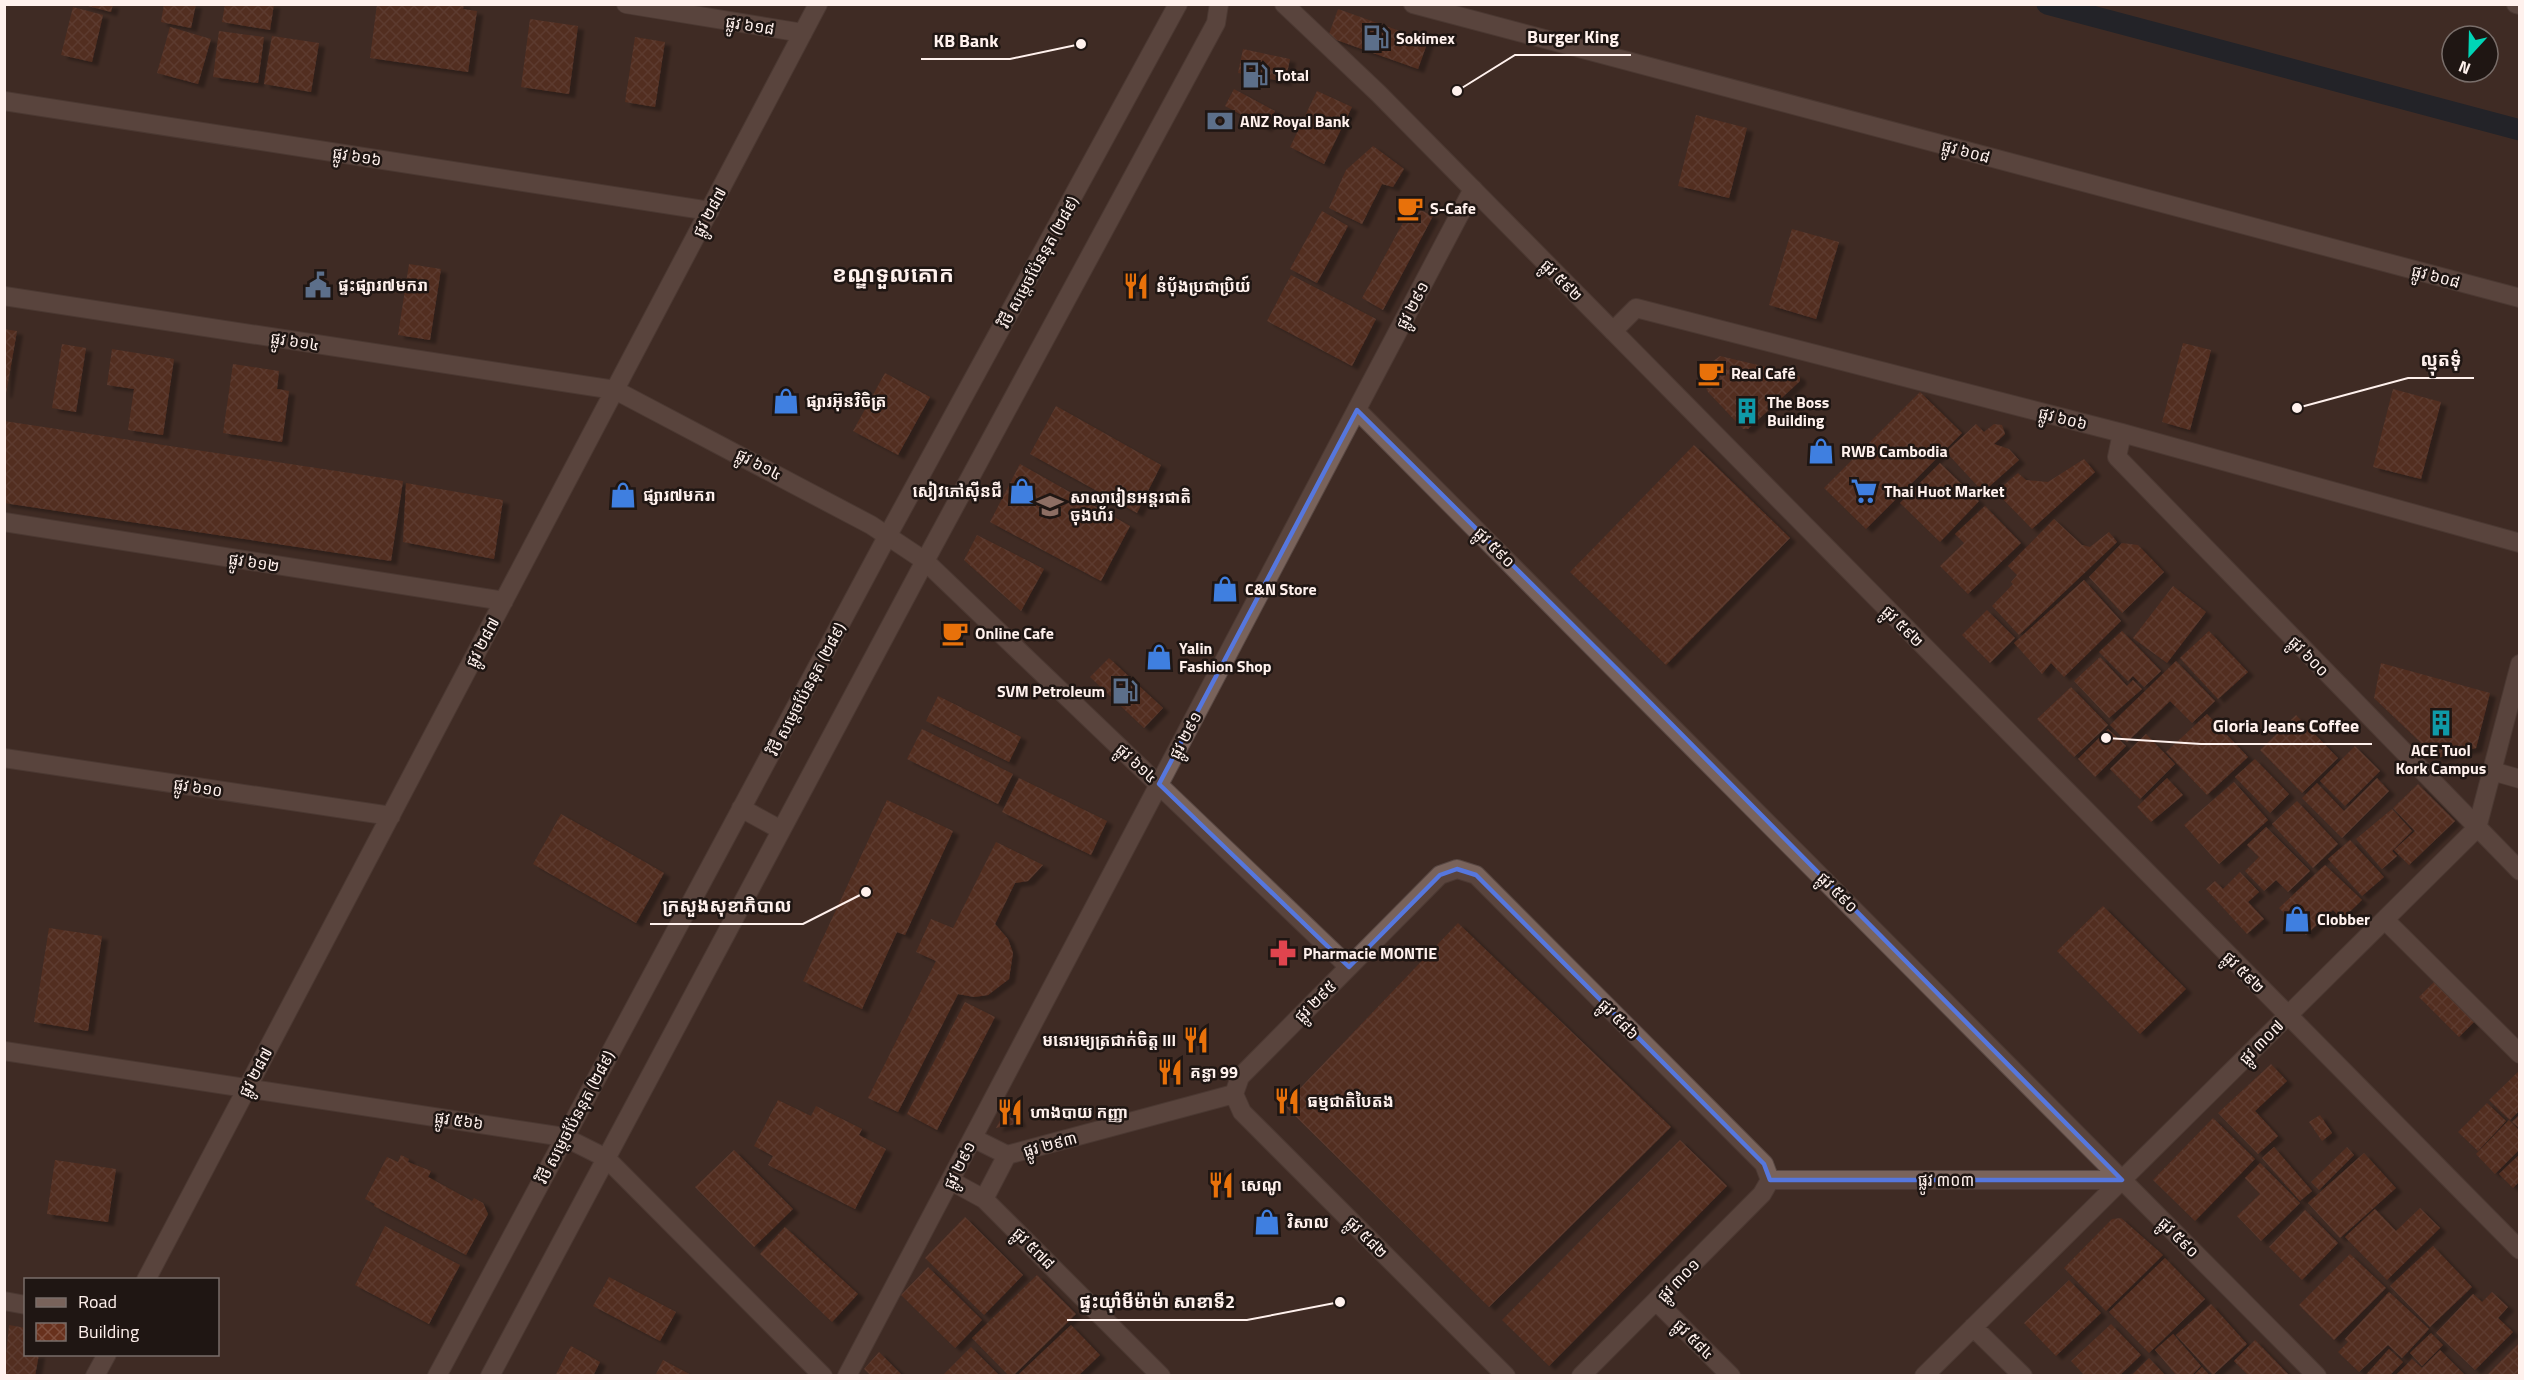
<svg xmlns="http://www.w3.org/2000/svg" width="2524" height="1380" viewBox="0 0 2524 1380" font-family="'Titillium Web','Noto Sans Khmer',sans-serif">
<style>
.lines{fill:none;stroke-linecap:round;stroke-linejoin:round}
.canal{stroke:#01192d;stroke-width:21}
.building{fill:url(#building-cross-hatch);filter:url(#shadow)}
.street-casing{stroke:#594843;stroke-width:20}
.secondary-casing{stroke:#594843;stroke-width:20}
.street{stroke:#79635b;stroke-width:18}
.secondary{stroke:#79635b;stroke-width:18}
.marked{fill:none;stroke:#5677dd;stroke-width:4.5;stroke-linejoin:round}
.labels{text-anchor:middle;stroke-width:5;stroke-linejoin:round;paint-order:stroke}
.street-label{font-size:16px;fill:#fff1ed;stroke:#1f1613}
.poi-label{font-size:16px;font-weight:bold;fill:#fff1ed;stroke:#1f1613;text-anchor:start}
.district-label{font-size:22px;font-weight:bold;fill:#fff1ed;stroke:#1f1613}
.leader{fill:none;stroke:#fff1ed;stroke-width:2}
.callout-dot{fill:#fff1ed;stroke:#1f1613;stroke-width:2}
.callout-label{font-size:18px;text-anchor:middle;font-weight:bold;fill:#fff1ed;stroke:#1f1613;stroke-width:5;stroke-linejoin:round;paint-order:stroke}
</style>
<defs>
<pattern id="building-cross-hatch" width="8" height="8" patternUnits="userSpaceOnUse" patternTransform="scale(1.5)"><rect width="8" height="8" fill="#68311d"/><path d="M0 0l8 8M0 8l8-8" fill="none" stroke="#7f4f3e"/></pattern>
<filter id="shadow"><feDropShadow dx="6" dy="4" stdDeviation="1.5" flood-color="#0009"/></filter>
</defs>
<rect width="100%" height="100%" fill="#3f2b24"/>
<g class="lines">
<path class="canal" d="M2047,4L2520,130"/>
</g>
<path class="building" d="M80,4H113L111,12Z
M164,4H196L191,28L161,22Z
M225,4H274L270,30L222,22Z
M377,4H464L463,9L477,11L468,72L370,58Z
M73,7L103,15L92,62L61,55Z
M1338,9L1428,41L1418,69L1328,37Z
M530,19L578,26L569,94L521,87Z
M170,27L211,39L198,84L157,73Z
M219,31L264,37L258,83L213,77Z
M272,36L319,43L311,92L264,84Z
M635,37L665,42L655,107L625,102Z
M1243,49L1290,59L1285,82L1238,73Z
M1234,89L1275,111L1266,128L1225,106Z
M1317,91L1352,107L1324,164L1290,147Z
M1696,115L1747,128L1729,198L1678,186Z
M1373,146L1404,169L1393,187L1382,184L1362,224L1329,208L1346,170Z
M1412,206L1433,216L1383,310L1362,298Z
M1322,211L1348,226L1317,283L1290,269Z
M1792,229L1839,242L1816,319L1769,305Z
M409,264L441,269L430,340L398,335Z
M1291,275L1376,319L1352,366L1267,321Z
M4,329L17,331L6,394H4Z
M2183,343L2211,350L2190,430L2162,422Z
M62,344L86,348L76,412L52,408Z
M112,349L174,359L163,435L128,430L134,389L107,385Z
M1720,356L1796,374L1800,377V381L1748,429H1743L1708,392L1704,384L1705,367Z
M233,364L279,371L277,389L289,391L282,442L223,433Z
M885,373L930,397L898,455L853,431Z
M2393,389L2441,402L2421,479L2373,467Z
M1920,392L1962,433L1866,529L1824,488Z
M1056,406L1161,465L1137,513L1030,454Z
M4,421L403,481L391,561L4,503Z
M1976,424L1984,432L1994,424L2002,425L2005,434L1994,444L2009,449L2019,460L1983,492L1946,452Z
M1694,445L1790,538L1666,665L1570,572Z
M2084,459L2095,472L2032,529L1996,492L2018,473L2026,480L2048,482Z
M1940,463L1979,501L1940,542L1900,503Z
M1020,464L1130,526L1101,581L990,522Z
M406,483L503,500L494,559L403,542Z
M1985,506L2021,543L1968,594L1940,566L1964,543L1955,534Z
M2054,519L2082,545L2090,547L2109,532L2117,542L2019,635L1992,606L2013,584L2011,582L2017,575L2008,566Z
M977,535L1044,569L1021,611L964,560Z
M2122,543L2138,545L2164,572L2122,613L2089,577Z
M2084,580L2121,621L2064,677L2051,663L2042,674L2014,643Z
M2173,586L2206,612L2167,663L2133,638Z
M1987,610L2015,638L1990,663L1962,635Z
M2122,631L2161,671L2144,687L2133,676L2128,681L2099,652Z
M2209,631L2248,672L2218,699L2180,658Z
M2100,657L2127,686L2133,680L2142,689L2109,718L2074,681Z
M1109,658L1163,708L1144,728L1090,677Z
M2176,661L2215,701L2192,723L2170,701L2127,742L2110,725Z
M2381,663L2490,693L2476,748L2437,758L2374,698Z
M2071,687L2108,725L2074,757L2037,719Z
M938,696L1021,737L1009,762L926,721Z
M2207,714L2248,757L2207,795L2166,752Z
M2296,715L2338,758L2302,793L2260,750Z
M922,729L1013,774L998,804L907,759Z
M2108,729L2126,746L2095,777L2078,759Z
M2146,734L2175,764L2140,799L2110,769Z
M2355,746L2380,771L2345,806L2320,781Z
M2255,759L2289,794L2270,813L2235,777Z
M1019,778L1107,821L1091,855L1002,812Z
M2167,778L2183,795L2151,822L2137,807Z
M2377,778L2389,791L2342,838L2302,798L2317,783L2344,811Z
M2234,782L2268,820L2219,864L2184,825Z
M2418,784L2455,821L2409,865L2394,850L2415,831L2393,808Z
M887,800L953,831L905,935L897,932L862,1009L803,981Z
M2297,801L2338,844L2313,868L2272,824Z
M2392,809L2412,831L2392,851L2397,856L2382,869L2356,839Z
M561,814L664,873L636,923L533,864Z
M2266,827L2310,871L2288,892L2276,880L2264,891L2245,871L2259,857L2247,845Z
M2350,840L2384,877L2362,896L2328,859Z
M996,842L1043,865L1028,881L1015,883L995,924L1008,939L1013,953L1009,979L988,995L974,997L958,994L898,1112L868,1098L936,961L916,952L931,919L953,928Z
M2325,865L2362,900L2342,919L2333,910L2306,935L2279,908Z
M2240,872L2259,892L2248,902L2264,919L2247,934L2206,889L2215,881L2223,889Z
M2103,906L2186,989L2140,1034L2057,951Z
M1458,923L1671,1127L1489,1307L1284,1105Z
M49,928L102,936L88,1031L34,1022Z
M2436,980L2475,1021L2459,1037L2419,997Z
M965,1002L995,1017L937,1130L907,1114Z
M2271,1064L2287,1081L2255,1111L2278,1136L2258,1154L2218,1113Z
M2520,1070V1110L2510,1120L2489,1100Z
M778,1100L811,1116L816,1106L862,1129L859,1135L886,1149L855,1209L768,1165L773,1156L754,1146Z
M1010,1101L1020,1123L996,1128Z
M2487,1103L2506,1121L2478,1151L2458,1132Z
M2520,1114V1129L2512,1122Z
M2320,1115L2332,1133L2322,1141L2309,1122Z
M2213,1118L2255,1159L2195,1221L2153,1180Z
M2509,1120L2520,1131V1149L2495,1174L2476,1154Z
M1680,1140L1727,1186L1549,1366L1502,1320Z
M2274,1147L2312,1191L2300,1201L2262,1158Z
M2347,1147L2354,1155L2319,1190L2311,1182Z
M734,1150L793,1209L754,1247L695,1187Z
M2364,1153L2396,1188L2340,1238L2308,1203Z
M2520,1154V1181L2513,1188L2499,1174Z
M401,1155L409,1159L408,1162L431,1171L428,1177L472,1201L474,1198L483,1203L488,1214L466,1255L374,1206L375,1204L365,1199L387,1157L398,1162Z
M55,1160L116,1169L108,1222L47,1214Z
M2260,1163L2300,1203L2261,1241L2237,1216L2260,1194L2245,1178Z
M2420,1208L2440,1228L2387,1280L2345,1237L2375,1209L2396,1231Z
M2305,1210L2338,1243L2302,1280L2269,1247Z
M965,1217L1023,1275L984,1315L925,1258Z
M2121,1218L2163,1255L2106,1311L2064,1268L2112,1219Z
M385,1226L460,1265L429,1324L355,1285Z
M785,1227L858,1294L832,1322L760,1254Z
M2433,1246L2472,1287L2430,1327L2390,1286Z
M2350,1254L2386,1288L2334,1340L2299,1305Z
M2165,1258L2205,1299L2149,1353L2109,1312Z
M928,1267L982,1320L955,1348L901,1295Z
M1037,1275L1076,1314L1013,1376H1009L972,1338Z
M609,1277L676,1312L660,1341L593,1306Z
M2069,1280L2101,1313L2056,1356L2024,1323Z
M2389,1292L2429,1329L2402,1358L2388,1345L2359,1372L2338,1352L2348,1342L2345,1339Z
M2492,1292L2508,1307L2498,1318L2513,1332L2475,1370L2436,1333L2473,1294L2482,1302Z
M2211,1304L2247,1344L2213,1375L2176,1335Z
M2111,1324L2141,1355L2119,1376H2085L2071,1361Z
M9,1325L26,1328V1354H39L35,1376H4Z
M1071,1325L1100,1355L1078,1376H1017Z
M2431,1333L2443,1345L2422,1366L2410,1353Z
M2173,1334L2201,1366L2191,1376H2177L2155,1350Z
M2255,1340L2290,1376H2249L2234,1361Z
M2520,1342V1376H2486Z
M571,1346L600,1362L593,1376H555Z
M971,1347L1000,1376H942Z
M2389,1349L2403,1362L2389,1376H2365Z
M2440,1350L2466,1376H2395L2412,1359L2422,1368Z
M879,1352L903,1376H871L864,1369Z
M2149,1358L2166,1376H2131Z
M663,1360L693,1376H655Z
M2202,1367L2210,1376H2193Z"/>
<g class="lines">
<g class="street-casing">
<path id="street" d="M626,4L803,33
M1413,4L2520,298
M2516,4L2520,5
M4,101L710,211
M4,296L615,390L871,525L925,561L1349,967
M1613,331L1636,308L2122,433L2520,543
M1357,410L2317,1376
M2122,433L2117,457L2520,871
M4,522L504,601
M4,758L391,816
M2492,771L2520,779
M2385,920L2520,1054
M1234,1094L1240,1077L1440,875L1457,869L1476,875L1764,1164L1770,1180
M1234,1094L1242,1112L1506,1376
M973,1138L1007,1155L1234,1094
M1770,1180H2122
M951,1181L984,1199L1161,1376
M984,1199L1007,1155
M146,1280L818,4
M4,1301L26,1305
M1657,1302L1731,1376
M1973,1327L2023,1376
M95,1376L107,1354
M847,1376L1473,189
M1581,1376L1762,1194L1770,1180
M1924,1376L2477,828L2520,664"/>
</g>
<g class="secondary-casing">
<path id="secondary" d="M1284,4L1378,93L2520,1250
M741,808L781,830
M4,1051L564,1137L606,1158L823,1376
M437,1376L888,535L1178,4
M490,1376L925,561L1216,23L1219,4"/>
</g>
<use href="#street" class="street"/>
<use href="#secondary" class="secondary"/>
</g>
<path d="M0 0H2524V1380H0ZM1357,410L1619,671L2122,1180H1770L1764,1164L1476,875L1457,869L1440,875L1349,967L1159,784Z" fill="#3f2b24" fill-opacity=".55" fill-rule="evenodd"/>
<path class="marked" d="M1357,410L1619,671L2122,1180H1770L1764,1164L1476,875L1457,869L1440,875L1349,967L1159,784Z"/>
<defs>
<g id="fuel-bare" transform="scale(2.07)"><path d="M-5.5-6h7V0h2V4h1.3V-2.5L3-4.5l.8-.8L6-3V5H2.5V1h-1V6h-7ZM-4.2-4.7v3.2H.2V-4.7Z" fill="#5c6f8a" stroke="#1f1613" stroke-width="2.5" paint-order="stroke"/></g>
<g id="bank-bare" transform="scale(2.07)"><path d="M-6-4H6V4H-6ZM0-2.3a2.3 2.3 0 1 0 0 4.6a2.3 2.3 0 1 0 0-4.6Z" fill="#5c6f8a" stroke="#1f1613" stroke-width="2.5" paint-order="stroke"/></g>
<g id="cafe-bare" transform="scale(2.07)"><path d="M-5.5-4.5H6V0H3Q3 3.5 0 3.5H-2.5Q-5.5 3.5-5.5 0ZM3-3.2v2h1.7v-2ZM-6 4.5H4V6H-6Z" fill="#e8710a" stroke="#1f1613" stroke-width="2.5" paint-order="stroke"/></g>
<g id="civic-bare" transform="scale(2.07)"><path d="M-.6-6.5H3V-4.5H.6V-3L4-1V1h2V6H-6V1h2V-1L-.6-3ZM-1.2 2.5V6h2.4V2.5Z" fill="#5c6f8a" stroke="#1f1613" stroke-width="2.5" paint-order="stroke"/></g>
<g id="restaurant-bare" transform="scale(2.07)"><path d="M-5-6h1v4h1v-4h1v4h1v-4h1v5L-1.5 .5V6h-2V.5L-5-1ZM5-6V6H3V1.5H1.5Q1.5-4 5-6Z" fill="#e8710a" stroke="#1f1613" stroke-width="2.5" paint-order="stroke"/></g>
<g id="shop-bare" transform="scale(2.07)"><path d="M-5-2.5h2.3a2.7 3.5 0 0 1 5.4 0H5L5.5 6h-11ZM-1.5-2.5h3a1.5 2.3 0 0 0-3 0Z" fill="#3f7fe0" stroke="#1f1613" stroke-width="2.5" paint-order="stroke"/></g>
<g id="building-bare" transform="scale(2.07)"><path d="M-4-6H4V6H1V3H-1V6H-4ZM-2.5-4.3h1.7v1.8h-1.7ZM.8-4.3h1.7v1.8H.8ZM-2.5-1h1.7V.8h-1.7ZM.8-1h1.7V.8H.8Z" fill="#0f9aa8" stroke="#1f1613" stroke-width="2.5" paint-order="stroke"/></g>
<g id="supermarket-bare" transform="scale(2.07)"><path d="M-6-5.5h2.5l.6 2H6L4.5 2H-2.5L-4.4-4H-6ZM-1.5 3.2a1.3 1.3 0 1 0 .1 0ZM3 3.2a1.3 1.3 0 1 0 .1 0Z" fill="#3f7fe0" stroke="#1f1613" stroke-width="2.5" paint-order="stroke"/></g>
<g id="school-bare" transform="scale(2.07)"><path d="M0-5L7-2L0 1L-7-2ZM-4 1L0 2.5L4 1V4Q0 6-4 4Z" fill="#8d6e63" stroke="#1f1613" stroke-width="2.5" paint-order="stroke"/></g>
<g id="pharmacy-bare" transform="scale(2.07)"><path d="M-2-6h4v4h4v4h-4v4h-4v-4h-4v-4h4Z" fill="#e0444e" stroke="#1f1613" stroke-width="2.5" paint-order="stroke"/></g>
</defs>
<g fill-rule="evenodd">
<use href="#fuel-bare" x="1376" y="38"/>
<use href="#fuel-bare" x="1255" y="75"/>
<use href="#bank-bare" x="1220" y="121"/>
<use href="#cafe-bare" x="1410" y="208"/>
<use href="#civic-bare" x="318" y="285"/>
<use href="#restaurant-bare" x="1136" y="286"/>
<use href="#cafe-bare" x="1711" y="373"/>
<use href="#shop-bare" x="786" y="401"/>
<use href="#building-bare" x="1747" y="411"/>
<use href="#shop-bare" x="1821" y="451"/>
<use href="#shop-bare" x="1022" y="491"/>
<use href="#supermarket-bare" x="1864" y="491"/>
<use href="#shop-bare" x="623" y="495"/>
<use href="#school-bare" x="1050" y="506"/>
<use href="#shop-bare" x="1225" y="589"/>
<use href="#cafe-bare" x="955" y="633"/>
<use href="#shop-bare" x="1159" y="657"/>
<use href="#fuel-bare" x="1125" y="691"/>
<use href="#building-bare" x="2441" y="723"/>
<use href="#shop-bare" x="2297" y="919"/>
<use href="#pharmacy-bare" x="1283" y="953"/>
<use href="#restaurant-bare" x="1196" y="1040"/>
<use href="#restaurant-bare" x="1170" y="1072"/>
<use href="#restaurant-bare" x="1287" y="1101"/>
<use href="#restaurant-bare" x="1010" y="1112"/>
<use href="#restaurant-bare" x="1221" y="1185"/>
<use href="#shop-bare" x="1267" y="1222"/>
</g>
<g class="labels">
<g class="street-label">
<text transform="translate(750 25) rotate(9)" y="6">ផ្លូវ ៦១៨</text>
<text transform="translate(1966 151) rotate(15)" y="6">ផ្លូវ ៦០៨</text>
<text transform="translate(357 156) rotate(9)" y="6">ផ្លូវ ៦១៦</text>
<text transform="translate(709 212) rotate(-62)" y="6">ផ្លូវ ២៨៧</text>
<text transform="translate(1038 262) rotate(-61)" y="6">វិថី សម្តេចប៉ែននុត (២៨៩)</text>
<text transform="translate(2436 276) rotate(15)" y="6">ផ្លូវ ៦០៨</text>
<text transform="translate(1562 280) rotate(45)" y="6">ផ្លូវ ៥៩២</text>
<text transform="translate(1412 305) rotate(-62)" y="6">ផ្លូវ ២៩១</text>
<text transform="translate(295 341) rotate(9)" y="6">ផ្លូវ ៦១៤</text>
<text transform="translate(2063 418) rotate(14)" y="6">ផ្លូវ ៦០៦</text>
<text transform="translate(759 464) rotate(28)" y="6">ផ្លូវ ៦១៤</text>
<text transform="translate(1495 547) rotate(45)" y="6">ផ្លូវ ៥៩០</text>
<text transform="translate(254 562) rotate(9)" y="6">ផ្លូវ ៦១២</text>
<text transform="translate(1903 626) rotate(45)" y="6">ផ្លូវ ៥៩២</text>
<text transform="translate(482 642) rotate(-62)" y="6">ផ្លូវ ២៨៧</text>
<text transform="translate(2309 656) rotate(46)" y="6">ផ្លូវ ៦០០</text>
<text transform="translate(806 689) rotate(-62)" y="6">វិថី សម្តេចប៉ែននុត (២៨៩)</text>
<text transform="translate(1185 735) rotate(-62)" y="6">ផ្លូវ ២៩១</text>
<text transform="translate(1137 763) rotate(43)" y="6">ផ្លូវ ៦១៤</text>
<text transform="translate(198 787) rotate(9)" y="6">ផ្លូវ ៦១០</text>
<text transform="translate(1838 892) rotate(45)" y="6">ផ្លូវ ៥៩០</text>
<text transform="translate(2244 972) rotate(45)" y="6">ផ្លូវ ៥៩២</text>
<text transform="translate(1315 1001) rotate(-45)" y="6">ផ្លូវ ២៩៥</text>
<text transform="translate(1619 1019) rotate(45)" y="6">ផ្លូវ ៥៨៦</text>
<text transform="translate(2261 1042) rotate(-45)" y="6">ផ្លូវ ៣០៧</text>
<text transform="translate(255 1072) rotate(-62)" y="6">ផ្លូវ ២៨៧</text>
<text transform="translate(575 1117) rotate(-62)" y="6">វិថី សម្តេចប៉ែននុត (២៨៩)</text>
<text transform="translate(459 1120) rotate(8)" y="6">ផ្លូវ ៥៦៦</text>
<text transform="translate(1050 1144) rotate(-15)" y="6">ផ្លូវ ២៩៣</text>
<text transform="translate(959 1165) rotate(-63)" y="6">ផ្លូវ ២៩១</text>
<text x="1946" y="1186">ផ្លូវ ៣០៣</text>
<text transform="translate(1367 1237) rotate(45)" y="6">ផ្លូវ ៥៨២</text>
<text transform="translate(2179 1237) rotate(45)" y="6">ផ្លូវ ៥៩០</text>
<text transform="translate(1034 1248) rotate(45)" y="6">ផ្លូវ ៥៧៨</text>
<text transform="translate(1678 1280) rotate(-46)" y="6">ផ្លូវ ៣០១</text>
<text transform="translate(1694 1339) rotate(45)" y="6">ផ្លូវ ៥៨៤</text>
</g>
<g class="poi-label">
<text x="1396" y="44">Sokimex</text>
<text x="1275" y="81">Total</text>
<text x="1240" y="127">ANZ Royal Bank</text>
<text x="1430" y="214">S-Cafe</text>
<text x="338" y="291">ផ្ទះផ្សារ៧មករា</text>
<text x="1156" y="292">នំបុ័ងប្រជាប្រិយ៍</text>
<text x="1731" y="379">Real Café</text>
<text x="806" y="407">ផ្សារអ៊ុនវិចិត្រ</text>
<text x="1767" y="408">The Boss<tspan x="1767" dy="18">Building</tspan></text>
<text x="1841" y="457">RWB Cambodia</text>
<text x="1002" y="497" text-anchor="end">សៀវភៅស៊ីនជី</text>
<text x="1884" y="497">Thai Huot Market</text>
<text x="643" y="501">ផ្សារ៧មករា</text>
<text x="1070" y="503">សាលារៀនអន្តរជាតិ<tspan x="1070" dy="18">ចុងហ័រ</tspan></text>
<text x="1245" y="595">C&amp;N Store</text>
<text x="975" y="639">Online Cafe</text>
<text x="1179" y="654">Yalin<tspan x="1179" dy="18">Fashion Shop</tspan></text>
<text x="1105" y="697" text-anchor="end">SVM Petroleum</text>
<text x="2441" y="756" text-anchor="middle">ACE Tuol<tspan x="2441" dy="18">Kork Campus</tspan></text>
<text x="2317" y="925">Clobber</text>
<text x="1303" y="959">Pharmacie MONTIE</text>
<text x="1176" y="1046" text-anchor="end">មនោរម្យត្រជាក់ចិត្ត III</text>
<text x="1190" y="1078">គន្ធា 99</text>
<text x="1307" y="1107">ធម្មជាតិបៃតង</text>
<text x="1030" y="1118">ហាងបាយ កញ្ញា</text>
<text x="1241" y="1191">សេណូ</text>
<text x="1287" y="1228">វិសាល</text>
</g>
<g class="district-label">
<text x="893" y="282">ខណ្ឌទួលគោក</text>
</g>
</g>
<path class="leader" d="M1457 91L1515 55H1631M1081 44L1010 59H921M2297 408L2408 378H2474M2106 738L2201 744H2372M866 892L803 924H650M1340 1302L1247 1320H1067"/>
<g class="callout-dot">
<circle cx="1457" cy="91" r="6"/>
<circle cx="1081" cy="44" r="6"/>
<circle cx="2297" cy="408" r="6"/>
<circle cx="2106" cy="738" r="6"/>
<circle cx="866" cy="892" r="6"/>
<circle cx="1340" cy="1302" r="6"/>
</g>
<g class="callout-label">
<text x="1573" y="43">Burger King</text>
<text x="966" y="47">KB Bank</text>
<text x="2441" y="366">ល្មុតទុំ</text>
<text x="2286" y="732">Gloria Jeans Coffee</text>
<text x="727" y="912">ក្រសួងសុខាភិបាល</text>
<text x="1157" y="1308">ផ្ទះយ៉ាំមីម៉ាម៉ា សាខាទី2</text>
</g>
<rect width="2524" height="1380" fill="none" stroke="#fff1ed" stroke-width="12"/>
<rect x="24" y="1278" width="195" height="78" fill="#1f1613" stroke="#796e6a" stroke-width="1.5"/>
<rect x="36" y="1298" width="30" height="9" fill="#79635b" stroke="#796e6a" stroke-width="1.5"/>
<text x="78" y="1308" font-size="18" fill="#fff1ed">Road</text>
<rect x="36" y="1323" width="30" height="18" fill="url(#building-cross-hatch)" stroke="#796e6a" stroke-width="1.5"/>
<text x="78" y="1338" font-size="18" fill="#fff1ed">Building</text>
<g transform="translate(2470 54) rotate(202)"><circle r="28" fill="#1f1613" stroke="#796e6a" stroke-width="1.5"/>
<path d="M0-4.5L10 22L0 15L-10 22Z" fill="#00d5b7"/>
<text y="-9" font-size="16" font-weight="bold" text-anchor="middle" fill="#fff1ed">N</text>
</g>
</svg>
